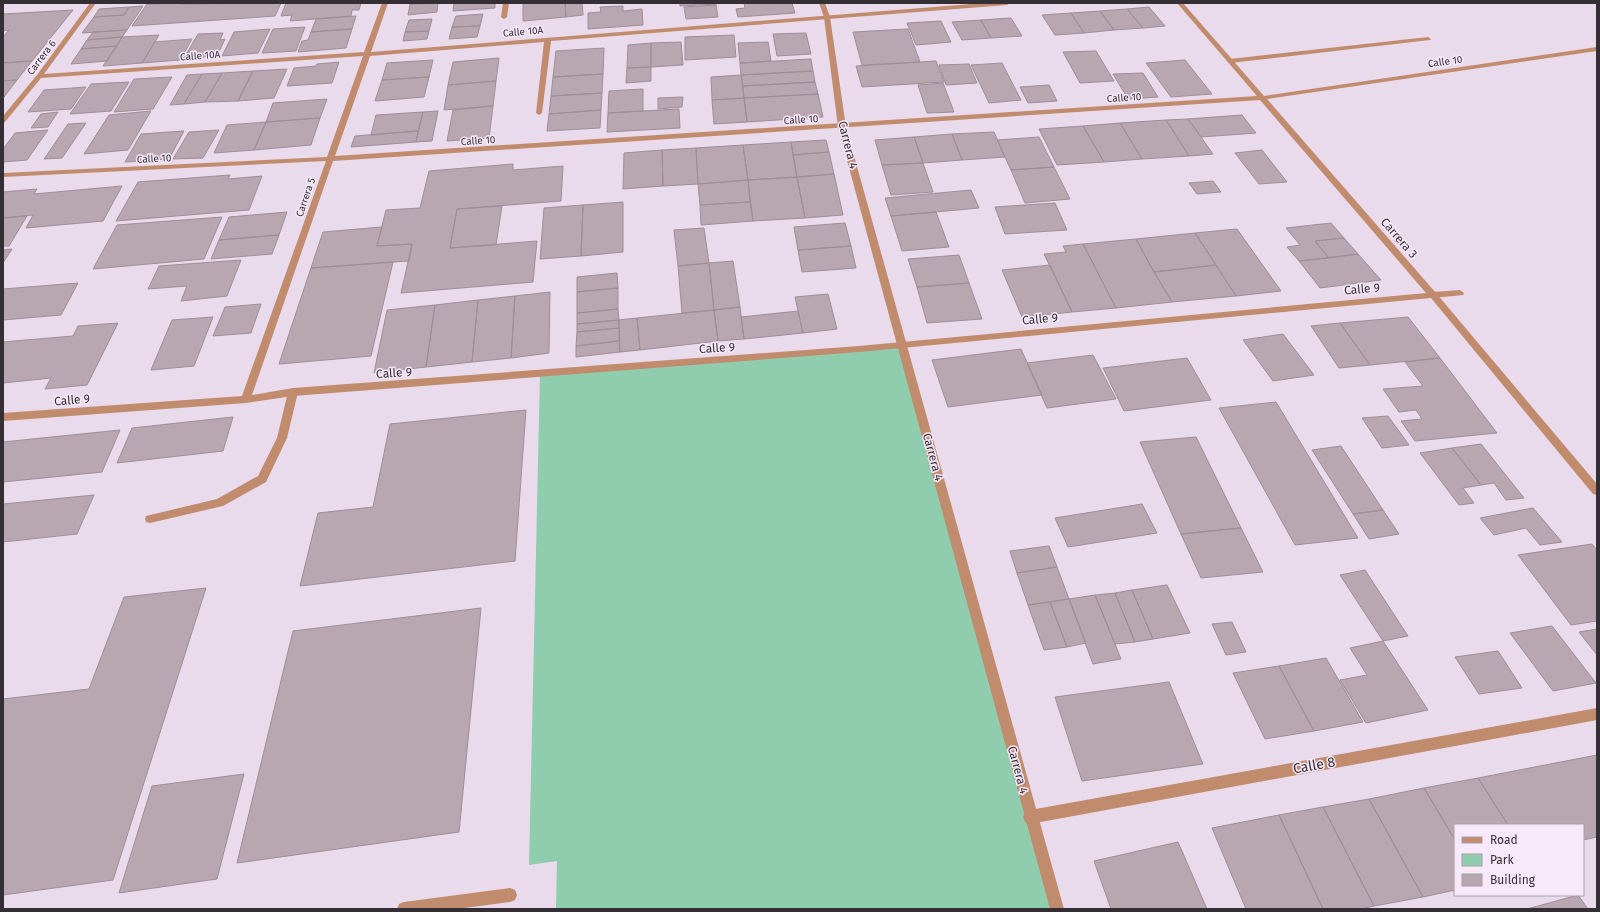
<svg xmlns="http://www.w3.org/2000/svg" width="1600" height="912" viewBox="0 0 1600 912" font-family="'Fira Sans',sans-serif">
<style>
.green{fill:#8fcdae}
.building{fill:#b8a6b1;stroke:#9f8d98}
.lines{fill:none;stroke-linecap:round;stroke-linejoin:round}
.service{fill:#c18b6d;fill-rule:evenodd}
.minor{fill:#c18b6d;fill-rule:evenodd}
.tertiary{fill:#c18b6d;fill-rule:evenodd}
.labels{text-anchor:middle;stroke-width:3;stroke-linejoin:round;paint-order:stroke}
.far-street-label{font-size:10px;fill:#342f35;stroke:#f7e9f9}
.street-label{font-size:12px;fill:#342f35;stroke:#f7e9f9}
.near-street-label{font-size:14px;fill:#342f35;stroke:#f7e9f9}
</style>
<rect width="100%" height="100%" fill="#e9dbeb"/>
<path class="green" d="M902,343L1057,909H556L557,861L529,865L540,373Z"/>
<path class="building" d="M182,3L181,4L281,3L275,16L132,26L147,4Z
M286,3H361L359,10H352L351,16L290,21L292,15L281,16Z
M438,3L437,12L408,15L410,4Z
M454,3H495V8L453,11Z
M523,3H565L566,17L523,21Z
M565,3H582L583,15L566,17Z
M680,3H717V4L680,6Z
M744,3H792L795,13L738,17L736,9L745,8Z
M716,5L718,17L686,19L684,7Z
M143,6L127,30L82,33L94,17L124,15L129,7Z
M623,6V11L642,9L643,25L588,29V13L601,12L600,7Z
M129,7L124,15L94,17L99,9Z
M1149,7L1165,26L1143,28L1127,9Z
M1127,9L1143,28L1114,30L1100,11Z
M73,10L32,61L3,63V37L9,30L3,31V14Z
M1100,11L1114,30L1084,33L1071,13Z
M1071,13L1084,33L1055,35L1042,15Z
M483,14L480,26L452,27L456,16Z
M356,16L352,29L311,32L316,19Z
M1011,18L1022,36L991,38L981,20Z
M432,19L429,31L405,32L409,20Z
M981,20L991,38L962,40L952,22Z
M941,21L951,42L916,45L907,23Z
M480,26L477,37L449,39L452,27Z
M305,27L296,51L262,53L273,29Z
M270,29L258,53L222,56L234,32Z
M352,29L346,48L298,52L302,41L308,40L311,32Z
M908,29L920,62L862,65L853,32Z
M127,30L122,37L87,40L93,32Z
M429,31L427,39L403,41L405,32Z
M223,33L220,40L225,39L217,56L184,58L198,34Z
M806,33L811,54L777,56L773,34Z
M159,35L142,63L103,66L122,37Z
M734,35L736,57L685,60V37Z
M122,37L117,46L81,49L87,40Z
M192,39L180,60L142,63L155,42Z
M681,42L683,65L651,67V43Z
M768,42L771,61L740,63L738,43Z
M651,43V67L627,68L628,45Z
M117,46L107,61L71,64L81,49Z
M604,48L603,74L553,77L556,51Z
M1096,51L1114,81L1080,83L1063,52Z
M499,58L496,81L448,85L453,62Z
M811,59L813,71L741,75L740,63Z
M433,60L429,77L382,80L387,63Z
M1185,60L1212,94L1171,97L1146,63Z
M32,61L17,80L3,81V63Z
M936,61L944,82L862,87L856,66Z
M339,62L332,83L287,86L294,68L316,66L317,64Z
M1002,63L1021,100L989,103L971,65Z
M969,64L977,83L946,85L939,65Z
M651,67V81L626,83L627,68Z
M287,69L274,98L238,101L253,71Z
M253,71L238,101L205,102L222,73Z
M813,71L815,82L743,86L741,75Z
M222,73L205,102L184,104L202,74Z
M1143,73L1158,97L1128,99L1113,74Z
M202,74L184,104L170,105L187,75Z
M603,74L602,93L551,96L553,77Z
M741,75L744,98L712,100L711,77Z
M172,77L153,109L114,112L134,79Z
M429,77L424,97L375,101L382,80Z
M17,80L4,97H3V81Z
M496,81L493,106L444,110L448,85Z
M129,82L111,111L70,114L91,84Z
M815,82L818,94L744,98L743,86Z
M943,83L954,112L927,113L918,85Z
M1049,85L1057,101L1028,103L1020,87Z
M86,87L71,109L28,112L44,90Z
M643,89V111L608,113L609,91Z
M602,93L601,110L549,114L551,96Z
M818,94L823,117L747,122L744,98Z
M683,97L682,107L658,109V98Z
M744,98L747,122L714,124L712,100Z
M327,99L320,118L266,122L273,103Z
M493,106L489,138L447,141L453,110Z
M679,109L680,128L607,132L608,113Z
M601,110L600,128L547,131L549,114Z
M151,111L128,150L84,154L109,115Z
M438,111L432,141L416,142L423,112Z
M58,112L48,127L31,128L41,114Z
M423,112L418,131L371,135L376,115Z
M1242,115L1256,133L1201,137L1188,119Z
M320,118L311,145L254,150L266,122Z
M1188,119L1201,137L1213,154L1189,156L1166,120Z
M1166,120L1189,156L1142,159L1120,123Z
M266,122L254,150L214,153L227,125Z
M86,123L62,158L44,159L68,124Z
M1120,123L1142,159L1104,162L1083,126Z
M1083,126L1104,162L1057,165L1039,129Z
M48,130L27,160L3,162V149L15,133Z
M219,130L203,158L173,159L189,132Z
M184,131L169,159L125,162L141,134Z
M418,131L416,142L351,147L355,136Z
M994,132L1005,157L962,160L952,134Z
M952,134L962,160L923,163L914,137Z
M914,137L923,163L882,165L875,140Z
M1039,137L1054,167L1011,170L997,140Z
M826,140L829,152L793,155L791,142Z
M791,142L797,177L748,180L743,145Z
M743,145L748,180L698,184L696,148Z
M696,148L698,184L663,186L662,150Z
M662,150L663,186L623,189L624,153Z
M1262,150L1287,182L1259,184L1235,153Z
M829,152L834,174L797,177L793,155Z
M923,163L933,192L891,195L882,165Z
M513,164V170L563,166L561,201L457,209L450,248L537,241L533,282L401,293L412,244L377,246L386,210L420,208L429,171Z
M1054,167L1070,199L1025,203L1011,170Z
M834,174L843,215L805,218L797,177Z
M230,175L228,179L262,176L249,210L116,221L138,182Z
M797,177L805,218L753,221L748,180Z
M748,180L750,202L700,205L698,184Z
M1213,181L1221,192L1197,194L1189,183Z
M122,186L103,221L26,228L33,215L3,218V192L37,189L34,194Z
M971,190L979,208L891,216L885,198Z
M623,202V252L581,256L583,205Z
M750,202L753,221L701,225L700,205Z
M1055,203L1067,230L1005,234L995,207Z
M583,205L581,256L540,259L544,208Z
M502,206L496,245L450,248L457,209Z
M287,212L279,235L219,240L229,217Z
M936,212L949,247L902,251L891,216Z
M27,216L9,246H3V218Z
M222,217L204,259L93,269L117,225Z
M845,223L851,246L798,250L794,227Z
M1331,223L1344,238L1315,241L1329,258L1299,261L1287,247L1300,245L1286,228Z
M382,227L377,246L412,244L409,261L311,268L323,232Z
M704,228L709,263L678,266L674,230Z
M1237,229L1281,291L1236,296L1195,233Z
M1195,233L1216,265L1154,272L1136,239Z
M279,235L272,254L211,259L219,240Z
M1344,238L1358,254L1329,258L1315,241Z
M1136,239L1154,272L1172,302L1116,308L1083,244Z
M1083,244L1116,308L1072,312L1044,254L1066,252L1063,246Z
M851,246L856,268L802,272L798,250Z
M12,249L3,263V250Z
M1358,254L1381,280L1320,288L1299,261Z
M959,255L969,283L917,287L908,259Z
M241,260L227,296L181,301L187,286L148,289L159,266Z
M733,261L740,307L714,310L709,263Z
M393,262L371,356L279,364L311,268Z
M709,263L714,310L682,313L678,266Z
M1050,265L1072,312L1022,317L1002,270Z
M1216,265L1236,296L1172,302L1154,272Z
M617,273L618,288L577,292V277Z
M78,283L61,315L3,320V289Z
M969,283L982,319L927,323L917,287Z
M618,288V309L577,313V292Z
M550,292L549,353L511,358L515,296Z
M828,294L837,329L803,333L795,297Z
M515,296L511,358L472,362L478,300Z
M478,300L472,362L426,367L435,305Z
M261,304L251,333L213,336L225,307Z
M435,305L426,367L374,373L387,310Z
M740,307L744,339L718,341L714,310Z
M618,309L619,320L577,324V313Z
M714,310L718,341L640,350L637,318Z
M798,311L803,333L744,339L741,317Z
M213,317L194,366L151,370L172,320Z
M1408,317L1440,358L1370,365L1340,323Z
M637,318L640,350L620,352L619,320Z
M619,320V328L577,332V324Z
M118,323L87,385L45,389L51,378L3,383V342L73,336L78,326Z
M1340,323L1370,365L1339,368L1311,326Z
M619,328V341L576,346L577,332Z
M1283,334L1314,375L1273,381L1243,340Z
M619,341L620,352L576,357V346Z
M1021,349L1042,395L948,407L932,360Z
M1093,355L1116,399L1047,408L1027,363Z
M1187,358L1211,400L1124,411L1103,368Z
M1440,358L1497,433L1415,441L1401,421L1422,419L1416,410L1399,412L1383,389L1423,386L1405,362Z
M1276,402L1358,538L1295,545L1219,408Z
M526,410L515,561L300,586L318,513L373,507L390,424Z
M1388,416L1409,445L1382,448L1362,418Z
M233,417L223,451L117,463L132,428Z
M120,430L102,472L3,482V442Z
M1196,437L1241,528L1181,534L1140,442Z
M1481,444L1524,498L1506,500L1494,483L1481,485L1452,448Z
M1341,446L1383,510L1353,514L1312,450Z
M1452,448L1481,485L1463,488L1474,503L1459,505L1420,453Z
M94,495L77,534L3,542V504Z
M1142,504L1157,533L1068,547L1055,518Z
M1533,508L1562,542L1540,545L1526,528L1494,535L1480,518Z
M1383,510L1399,534L1369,539L1353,514Z
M1241,528L1263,572L1201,578L1181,534Z
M1592,544L1597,550V621L1571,625L1518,555Z
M1049,546L1057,567L1017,573L1010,551Z
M1057,567L1069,599L1028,605L1017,573Z
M1365,570L1408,636L1383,641L1340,575Z
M1167,585L1190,633L1153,639L1132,590Z
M206,588L113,880L3,895V699L89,689L124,597Z
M1132,590L1153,639L1135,642L1115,593Z
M1115,593L1135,642L1115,644L1095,595Z
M1095,595L1115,644L1121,659L1093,664L1069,599Z
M1069,599L1086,643L1067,647L1050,602Z
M1050,602L1067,647L1044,650L1028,605Z
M481,608L459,832L237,863L293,631Z
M1232,622L1246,652L1226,655L1212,624Z
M1552,626L1596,683L1553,691L1510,633Z
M1597,629V655L1579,632Z
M1383,641L1428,710L1366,723L1340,680L1367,675L1350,648Z
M1498,651L1522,688L1479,694L1455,657Z
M1326,658L1363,722L1314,731L1279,666Z
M1279,666L1314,731L1265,739L1233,673Z
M1169,682L1203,764L1082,781L1055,697Z
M1597,755V837L1583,840V825H1508L1478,778Z
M244,774L217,879L119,893L152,786Z
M1478,778L1508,825H1455V840L1424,788Z
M1424,788L1455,840V890L1423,897L1369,799Z
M1369,799L1423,897L1374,906L1323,807Z
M1323,807L1374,906L1361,909H1323L1279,815Z
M1279,815L1323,909H1246L1212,828Z
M1178,842L1207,909H1111L1094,861Z
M1578,895L1588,909H1527Z"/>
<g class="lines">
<path class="service" d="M1428,37L1431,39L1430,40L1230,63L1227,61L1230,59Z
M1460,290L1464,293L1463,295L1433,298L1429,295L1433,292Z
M293,388L298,392L287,438L266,482L223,506L150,523L146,522L145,519L146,516L217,499L258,476L277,438L288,392Z"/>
<path class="minor" d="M90,3H96L44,74L364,52L382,3H388L371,52L984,3H1010L1007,5L551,41L542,113L539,115L536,113L544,42L370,56L335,156L1257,96L1177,3H1183L1264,96L1597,47V51L1267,99L1436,293L1597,484V495L1593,494L1431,298L859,352L293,396L246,403L3,421V413L242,396L326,161L3,177V173L327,157L363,56L41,78L5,122L3,123V116L37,75ZM1260,100L1426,293L859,346L293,388L252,395L333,161Z
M503,3H509L507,17L504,19L501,17Z
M1597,708V720L1030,824L1025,822L1023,817L1025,812L1030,810Z
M510,888L515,890L517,895L515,900L510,902L457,909H397L399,904L404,902Z"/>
<path class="tertiary" d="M819,3H825L830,17L846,127L1064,909H1050L838,127L824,17Z"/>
</g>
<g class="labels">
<g class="far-street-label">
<text transform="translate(523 31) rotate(-5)" y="4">Calle 10A</text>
<text transform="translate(200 55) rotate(-4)" y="4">Calle 10A</text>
<text transform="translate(41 57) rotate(-53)" y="4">Carrera 6</text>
<text transform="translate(1445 61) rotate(-8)" y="4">Calle 10</text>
<text transform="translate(1124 97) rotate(-4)" y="4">Calle 10</text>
<text transform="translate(801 119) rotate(-4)" y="4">Calle 10</text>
<text transform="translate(478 140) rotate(-4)" y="4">Calle 10</text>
<text transform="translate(154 158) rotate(-3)" y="4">Calle 10</text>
<text transform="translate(305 197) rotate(-71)" y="4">Carrera 5</text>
</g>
<g class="street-label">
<text transform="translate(848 145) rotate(76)" y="4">Carrera 4</text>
<text transform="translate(1399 238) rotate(49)" y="4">Carrera 3</text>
<text transform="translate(1362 289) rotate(-5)" y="4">Calle 9</text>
<text transform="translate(1040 319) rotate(-5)" y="4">Calle 9</text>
<text transform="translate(717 348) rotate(-4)" y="4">Calle 9</text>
<text transform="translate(394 373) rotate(-4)" y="4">Calle 9</text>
<text transform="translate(72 400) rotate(-5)" y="4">Calle 9</text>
<text transform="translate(933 457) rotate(75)" y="4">Carrera 4</text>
<text transform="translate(1018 770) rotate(75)" y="4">Carrera 4</text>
</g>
<g class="near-street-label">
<text transform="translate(1314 765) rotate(-10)" y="5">Calle 8</text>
</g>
</g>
<rect width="1600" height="912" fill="none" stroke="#342f35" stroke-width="8"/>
<rect x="1454" y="824" width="130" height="72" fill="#f7e9f9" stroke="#a99fab"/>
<rect x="1462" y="837" width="20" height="6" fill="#c18b6d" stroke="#a99fab"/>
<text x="1490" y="844" font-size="12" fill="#342f35">Road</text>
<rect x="1462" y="854" width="20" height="12" fill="#8fcdae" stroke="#a99fab"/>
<text x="1490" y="864" font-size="12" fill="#342f35">Park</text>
<rect x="1462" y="874" width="20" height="12" fill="#b8a6b1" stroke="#a99fab"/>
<text x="1490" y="884" font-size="12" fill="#342f35">Building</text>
</svg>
